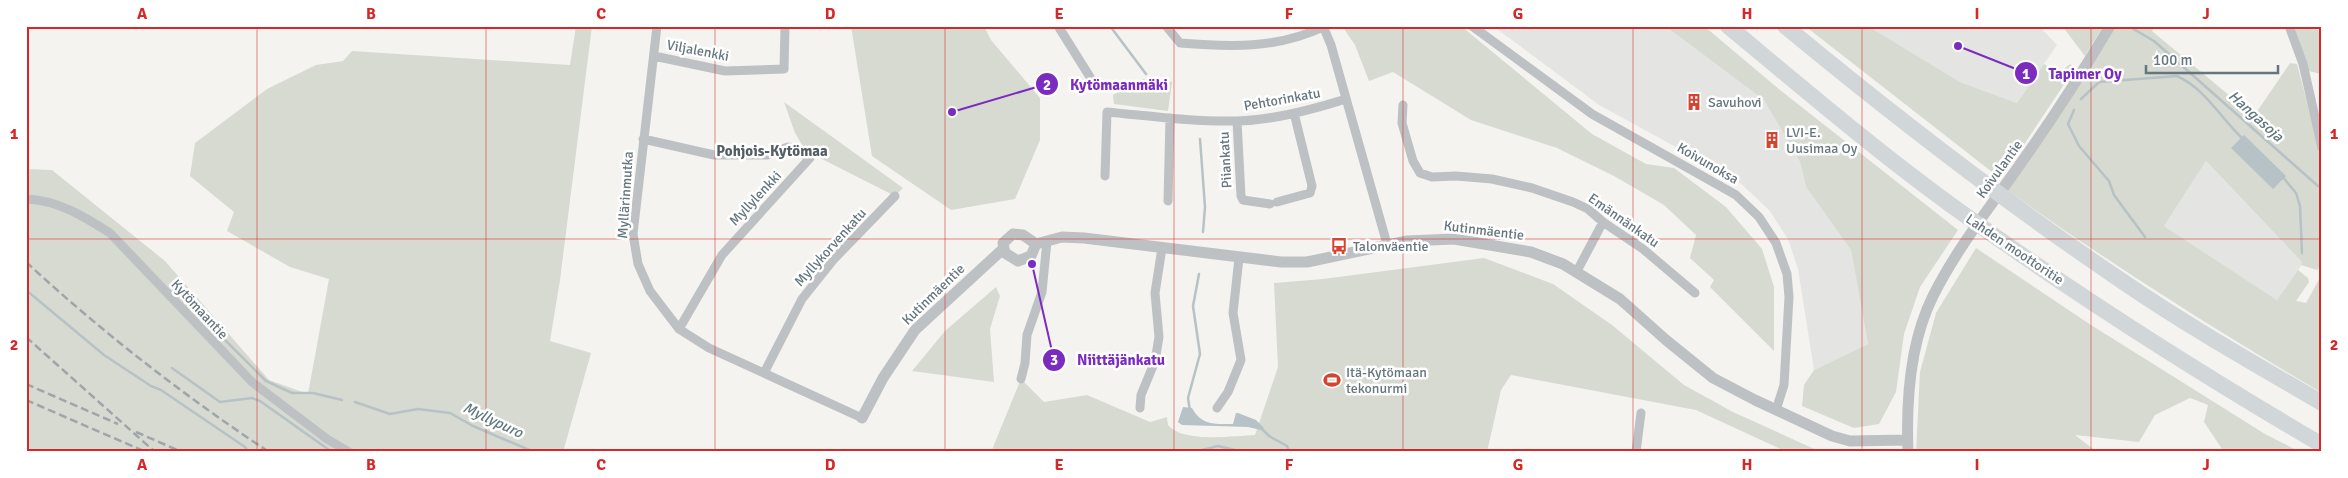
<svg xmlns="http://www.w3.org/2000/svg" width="2348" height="478" viewBox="0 0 2348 478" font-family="Signika,sans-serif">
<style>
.built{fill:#e4e5e3}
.green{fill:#d6dad1}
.water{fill:#b6c2c5}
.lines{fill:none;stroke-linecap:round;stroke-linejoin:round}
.stream{stroke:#b6c2c5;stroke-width:2.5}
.minor{stroke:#bdc1c4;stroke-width:9}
.tertiary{stroke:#bdc1c4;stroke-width:11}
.motorway{stroke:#d1d6d9;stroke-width:16}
.rail{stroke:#9fa5a9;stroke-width:2.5;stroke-dasharray:8 4;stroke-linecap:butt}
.grid{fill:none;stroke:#d62828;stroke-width:1;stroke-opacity:0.55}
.labels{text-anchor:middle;stroke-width:5;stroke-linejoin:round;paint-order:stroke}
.street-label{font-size:14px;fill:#65767e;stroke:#fff}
.poi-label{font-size:14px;fill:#65767e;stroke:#fff;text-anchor:start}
.water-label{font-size:15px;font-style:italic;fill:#61777c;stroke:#fff}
.neighbourhood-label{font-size:15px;font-weight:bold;fill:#525e64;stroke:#fff}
.leader{fill:none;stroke:#7b2cbf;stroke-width:2}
.callout-dot{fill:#7b2cbf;stroke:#fff;stroke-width:2}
.mark-label{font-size:15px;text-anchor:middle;font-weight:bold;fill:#fff}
.callout-label{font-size:15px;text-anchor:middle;font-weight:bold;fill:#7b2cbf;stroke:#fff;stroke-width:5;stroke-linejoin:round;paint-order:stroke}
.neatline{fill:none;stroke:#d62828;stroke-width:2}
.grid-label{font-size:16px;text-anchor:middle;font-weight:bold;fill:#d62828}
</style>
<rect width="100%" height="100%" fill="#f4f3f0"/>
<path class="built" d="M1493,26H1665L1764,100L1800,162L1806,187L1851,250L1868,344L1814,370L1798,269L1788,239L1769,210L1738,181L1599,105Z
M1868,26H2039L2057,45L2017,103L1960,82Z
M2206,161L2303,263L2277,300L2164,226Z"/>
<path class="green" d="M576,26H592L560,280L550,341L591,353L563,452H36L26,446V169L52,170L165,261L269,380L308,394L329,279L290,267L227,231L234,212L190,176L195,143L267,89L316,65L343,61L352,51L570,65Z
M851,26H984L991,40L1040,98V140L1015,199L951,210L872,156Z
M1342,26H1461L1592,134L1646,164L1674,168L1726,207L1762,249L1774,287V351L1710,287L1714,280L1690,258L1696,235L1664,205L1614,176L1557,148L1471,120L1393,72L1369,81L1355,45Z
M1665,26H1704L1780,90L1958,230L1920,287L1904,334L1896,392L1879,424L1854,428L1802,406L1804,385L1814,370L1868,344L1851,250L1806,187L1800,162L1764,100Z
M1805,26H1868L1960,82L2017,103L2044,64L2059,73L2070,64L2073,67V71L2001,179Z
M2062,26H2103L2085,56Z
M2115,26H2155L2152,31L2254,116L2290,63L2297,64L2322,160V264L2317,270L2301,265L2302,262L2206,161L2164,226L2277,300L2298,270L2308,278L2309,282L2296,301L2306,303L2322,274V393C2214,329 2109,263 2007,190Z
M2293,26H2311L2322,33V74L2308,71Z
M1143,79L1172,82L1168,111L1114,104L1113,95Z
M784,102L903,188L895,196L820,158H810L795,133Z
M1976,248L2091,325L2265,434L2300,452H2224L2204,422L2208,405L2190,398L2155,415L2139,442L2075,435L2097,452H1916L1920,372L1936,313Z
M1484,258L1553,284L1612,325L1684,385L1733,412L1821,452H1787L1696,410L1511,375L1501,390L1487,452H991L1021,379L1044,402L1087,395L1150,422L1167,417L1168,425C1183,443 1233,436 1255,435L1278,367L1274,283L1323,279Z
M996,287L1000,296L990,329L994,382L912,371L945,331Z"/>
<path class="water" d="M2244,135L2286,176L2273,189L2231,148Z
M1183,407L1192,408C1202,426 1215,424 1233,424L1236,413H1238L1256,420L1264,428L1261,430L1248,427L1182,425L1178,422Z"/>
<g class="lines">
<path class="stream" d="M1110,26L1146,74
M2130,27L2154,41L2318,186
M2081,99L2099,82L2177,76C2206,89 2221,119 2243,139
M2074,110L2068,124L2079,146L2109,181L2114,195L2145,237
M1200,139L1205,207L1203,232
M2282,176L2296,193L2300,206L2302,253
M172,287L266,381L292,393H313L342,400
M26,290L104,355L151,386L161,390L245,447L248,452
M172,368L220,402L252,398L260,401L332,452
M355,402L390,414L418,409L450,413L473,426L534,452
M1190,411L1188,398L1200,354L1193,306L1199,274
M1261,428L1269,436L1287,446L1289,452
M1194,452L1218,446L1243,452"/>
<path class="minor" d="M657,26L633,234L638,264L650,291L679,329L709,348L862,418
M1058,26L1095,85
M1166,26L1180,43C1229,47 1277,49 1323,27
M1323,26L1331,45L1387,244
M1472,26L1592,114L1736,195L1759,217L1776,243L1787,274L1789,297L1784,385L1776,410
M2289,26L2303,64L2322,148
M654,56L725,71L784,69L785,26
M1403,105L1402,123L1413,161L1420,173L1432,177L1456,176L1492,179L1532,188L1573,202L1588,209L1603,222L1643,249L1695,293
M1237,121L1241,196L1243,200L1270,204
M643,139L714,155H767L788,147L810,158L722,255L679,329
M1105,176L1107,112C1150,116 1194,122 1237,121C1274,120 1311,110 1346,99
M26,199C58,200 85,217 110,233L252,382L327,439L349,452
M1168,201L1170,118
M1277,202L1310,193L1312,186L1294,113
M1577,271L1603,222
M764,373L802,299L834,259L895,196
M1021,379L1025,363L1027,335L1042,292L1047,241
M1140,408L1141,395L1155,361L1159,337L1155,293L1162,248
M1217,408L1228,392L1241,360L1233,313L1239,258
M1636,452L1641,413"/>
<path class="tertiary" d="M1013,234L1023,235L1036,244L1031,256L1018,261L1005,253L1003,243Z
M1036,244L1062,237L1084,238L1281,262H1307L1407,241L1454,239L1531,252L1563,264L1620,299L1666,340L1713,378L1755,400L1832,436L1850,441L1907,440
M862,418L883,378L915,330L1003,249
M1908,452C1906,401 1910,342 1933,296C1957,248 1991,206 2021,163C2053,118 2082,73 2110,26"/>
<path class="motorway" d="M1728,26C1805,90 1881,155 1962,213C2078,296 2199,373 2322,445
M1785,26C1894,116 2005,202 2122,281C2186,325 2255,364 2322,403"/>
<path class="rail" d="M26,262C102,332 183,395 269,452
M26,337L155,452
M26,384L118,424
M26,400L146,452
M136,432L182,452"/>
</g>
<path class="grid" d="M257,26V452M486,26V452M715,26V452M945,26V452M1174,26V452M1403,26V452M1633,26V452M1862,26V452M2091,26V452M26,239H2322"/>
<defs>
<g id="building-bare" transform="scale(1.35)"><path d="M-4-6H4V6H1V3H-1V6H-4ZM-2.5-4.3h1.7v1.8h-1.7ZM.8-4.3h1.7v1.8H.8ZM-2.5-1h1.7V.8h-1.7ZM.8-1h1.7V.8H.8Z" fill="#d44430" stroke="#fff" stroke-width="2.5" paint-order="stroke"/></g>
<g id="bus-bare" transform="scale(1.35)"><path d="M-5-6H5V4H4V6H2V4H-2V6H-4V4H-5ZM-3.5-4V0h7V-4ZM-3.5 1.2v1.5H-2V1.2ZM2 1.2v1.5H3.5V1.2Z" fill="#d44430" stroke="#fff" stroke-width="2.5" paint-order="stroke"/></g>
<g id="stadium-bare" transform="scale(1.35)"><path d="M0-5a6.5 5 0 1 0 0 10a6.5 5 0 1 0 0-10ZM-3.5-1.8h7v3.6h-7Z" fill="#d44430" stroke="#fff" stroke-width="2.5" paint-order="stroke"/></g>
</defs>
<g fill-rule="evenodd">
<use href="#building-bare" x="1694" y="102"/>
<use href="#building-bare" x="1772" y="140"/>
<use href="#bus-bare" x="1339" y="246"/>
<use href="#stadium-bare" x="1332" y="380"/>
</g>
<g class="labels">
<g class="street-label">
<text transform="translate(698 50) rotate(11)" y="5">Viljalenkki</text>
<text transform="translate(1282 99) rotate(-10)" y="5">Pehtorinkatu</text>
<text transform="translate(1225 160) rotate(-93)" y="5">Piiankatu</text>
<text transform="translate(1708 163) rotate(30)" y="5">Koivunoksa</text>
<text transform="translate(1999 169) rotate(-54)" y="5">Koivulantie</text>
<text transform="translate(625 195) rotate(-86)" y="5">Myllärinmutka</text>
<text transform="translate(755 198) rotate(-47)" y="5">Myllylenkki</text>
<text transform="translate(1624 220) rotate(35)" y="5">Emännänkatu</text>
<text transform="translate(1484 230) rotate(7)" y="5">Kutinmäentie</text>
<text transform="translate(830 247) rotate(-48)" y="5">Myllykorvenkatu</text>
<text transform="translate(2015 249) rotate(34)" y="5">Lahden moottoritie</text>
<text transform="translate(933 294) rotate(-44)" y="5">Kutinmäentie</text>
<text transform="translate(200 309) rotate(47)" y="5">Kytömaantie</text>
</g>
<g class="poi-label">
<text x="1708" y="107">Savuhovi</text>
<text x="1786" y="137">LVI-E.<tspan x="1786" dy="16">Uusimaa Oy</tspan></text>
<text x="1353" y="251">Talonväentie</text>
<text x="1346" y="377">Itä-Kytömaan<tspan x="1346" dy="16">tekonurmi</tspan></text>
</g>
<g class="water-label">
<text transform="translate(2256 116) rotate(42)" y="5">Hangasoja</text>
<text transform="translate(493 420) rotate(25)" y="5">Myllypuro</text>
</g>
<g class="neighbourhood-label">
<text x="772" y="156">Pohjois-Kytömaa</text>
</g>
</g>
<path class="leader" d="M1958 46L2026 73M952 112L1047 84M1032 264L1054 360"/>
<g class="callout-dot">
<circle cx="1958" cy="46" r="5"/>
<circle cx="952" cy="112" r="5"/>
<circle cx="1032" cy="264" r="5"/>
<circle cx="2026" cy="73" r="12"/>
<circle cx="1047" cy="84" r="12"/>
<circle cx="1054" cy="360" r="12"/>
</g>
<g class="mark-label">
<text x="2026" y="79">1</text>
<text x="1047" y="90">2</text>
<text x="1054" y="365">3</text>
</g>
<g class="callout-label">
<text x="2085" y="79">Tapimer Oy</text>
<text x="1119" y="90">Kytömaanmäki</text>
<text x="1121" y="365">Niittäjänkatu</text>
</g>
<rect width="2348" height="478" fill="none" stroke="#ffffff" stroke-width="55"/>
<path d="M2146 65v8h132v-8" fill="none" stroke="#65767e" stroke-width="2.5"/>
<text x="2153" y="65" font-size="15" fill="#65767e" stroke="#ffffff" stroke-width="4" paint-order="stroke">100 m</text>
<rect x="28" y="28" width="2292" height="422" class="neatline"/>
<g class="grid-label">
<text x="142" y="19">A</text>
<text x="371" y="19">B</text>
<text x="601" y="19">C</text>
<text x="830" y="19">D</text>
<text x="1059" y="19">E</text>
<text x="1289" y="19">F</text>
<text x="1518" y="19">G</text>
<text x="1747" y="19">H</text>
<text x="1977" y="19">I</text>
<text x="2206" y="19">J</text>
<text x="14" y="139">1</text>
<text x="2334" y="139">1</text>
<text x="14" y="350">2</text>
<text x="2334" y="350">2</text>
<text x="142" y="470">A</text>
<text x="371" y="470">B</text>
<text x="601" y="470">C</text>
<text x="830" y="470">D</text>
<text x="1059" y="470">E</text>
<text x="1289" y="470">F</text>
<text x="1518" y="470">G</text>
<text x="1747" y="470">H</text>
<text x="1977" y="470">I</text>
<text x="2206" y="470">J</text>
</g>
</svg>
